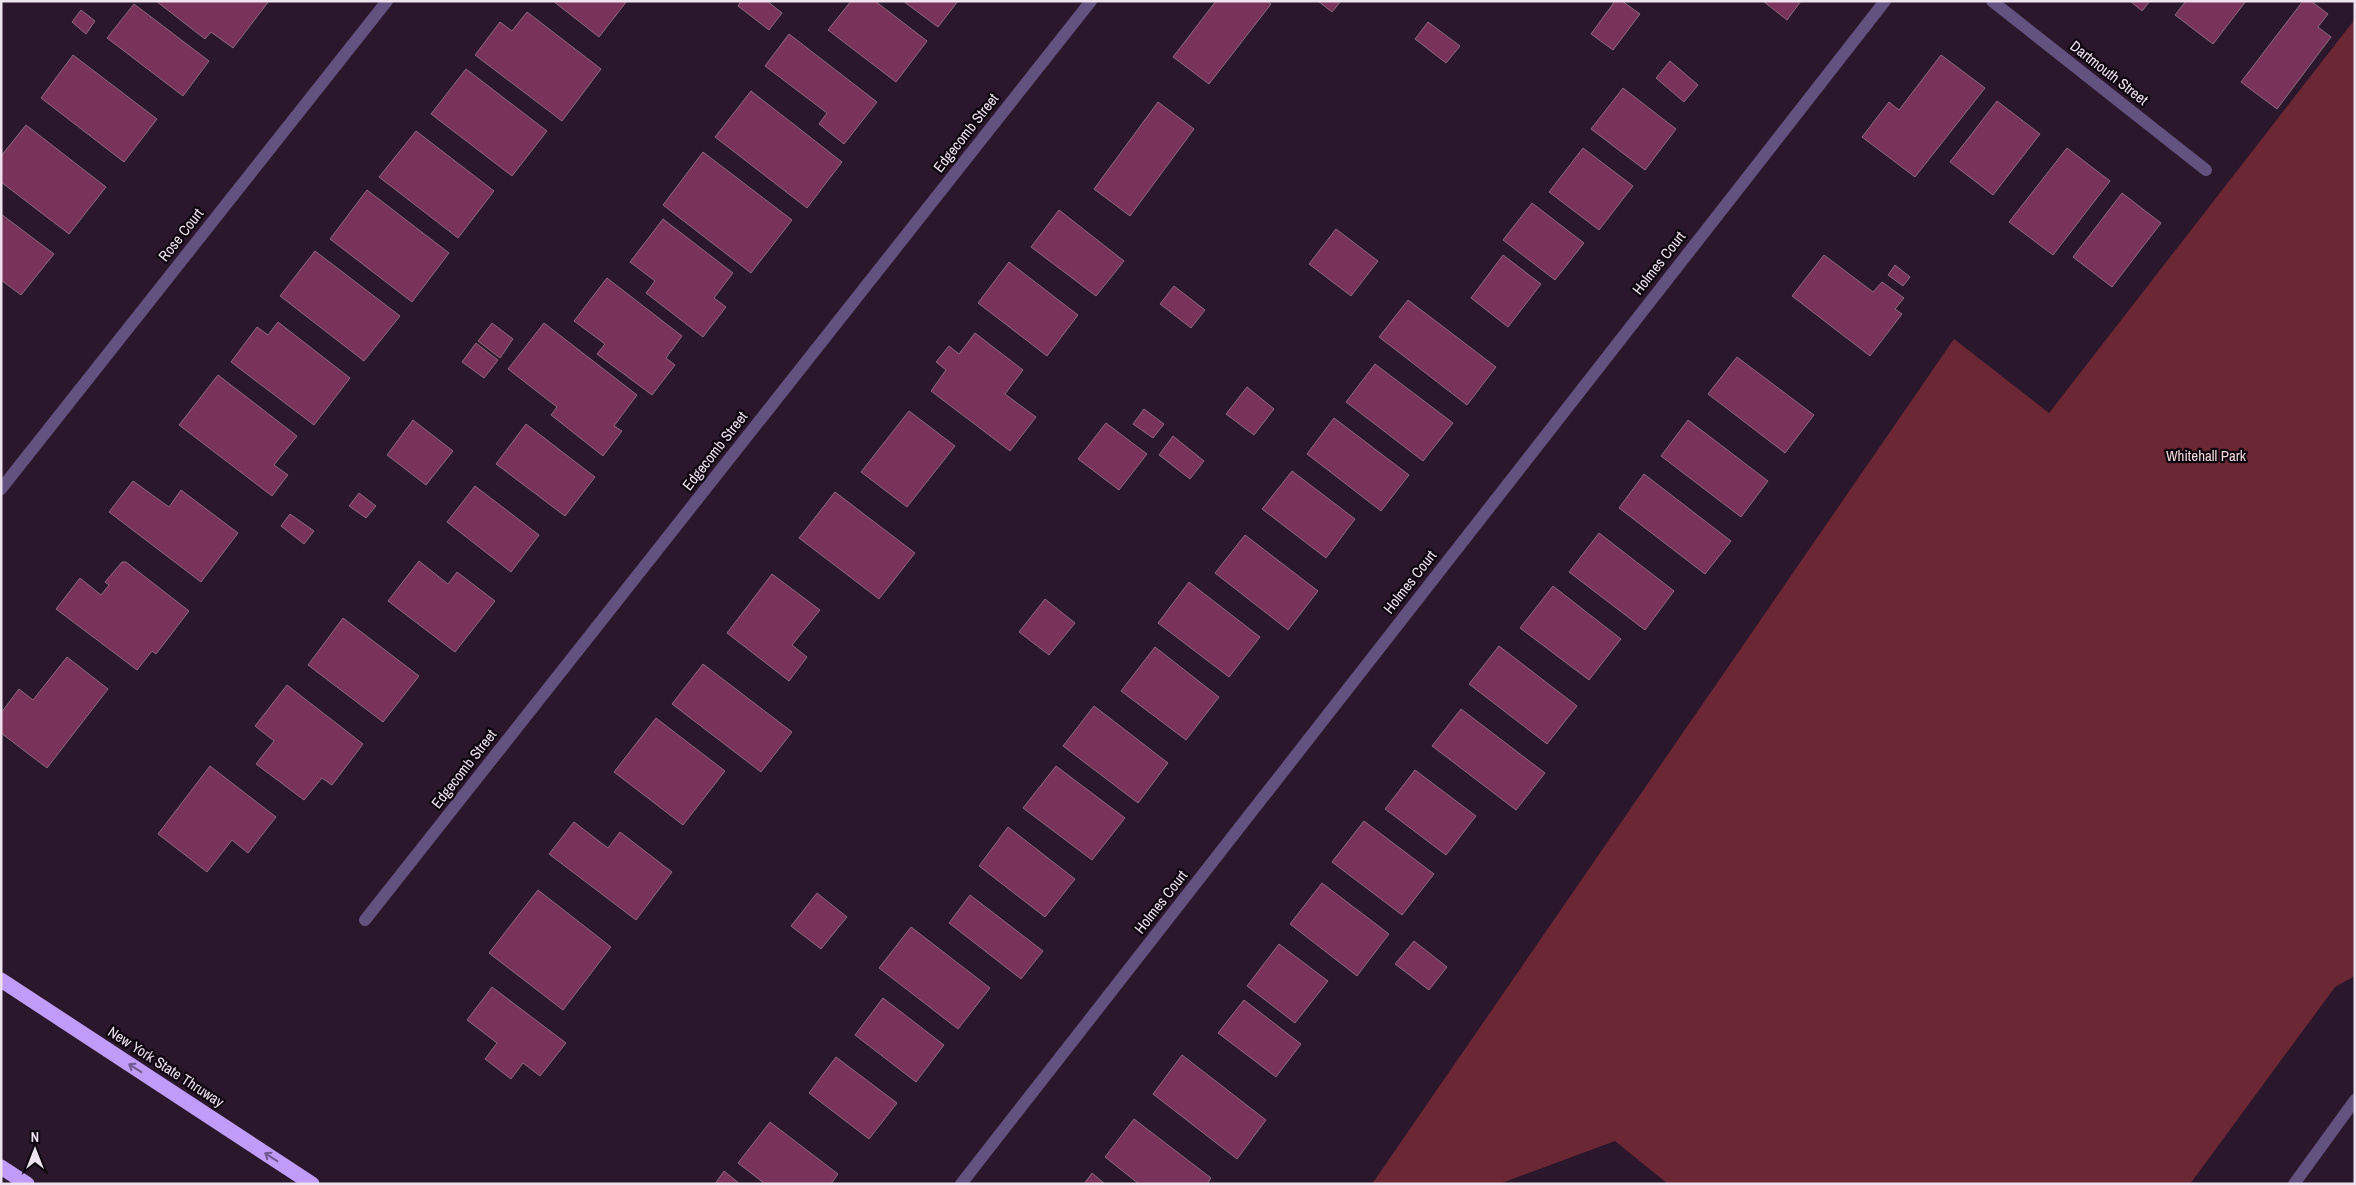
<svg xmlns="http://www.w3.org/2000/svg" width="2356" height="1185" viewBox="0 0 2356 1185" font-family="'Archivo Narrow',sans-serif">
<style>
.green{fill:#6c2734}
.building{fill:#79335a;stroke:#8b6b7b}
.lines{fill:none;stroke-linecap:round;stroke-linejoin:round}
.minor{stroke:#63517f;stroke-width:12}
.motorway{stroke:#c09bf8;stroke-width:15}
.oneway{stroke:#70588f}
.labels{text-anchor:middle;stroke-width:4.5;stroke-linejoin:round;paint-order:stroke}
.street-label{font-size:15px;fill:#efe2ef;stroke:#0e060e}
.park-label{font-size:15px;fill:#f1d8da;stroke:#0e060e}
</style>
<rect width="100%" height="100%" fill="#2a172b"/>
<path class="green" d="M2355,19V976L2335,987L2190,1184H1668L1615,1141L1499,1184H1372L1954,339L2049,413Z"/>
<path class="building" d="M156,1H269L233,48L211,32L205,39Z
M553,1H627L599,37Z
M741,1H767L782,13L769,30L738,6Z
M851,1H875L927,41L896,82L828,30Z
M903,1H958L938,27Z
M1216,1H1267L1271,4L1209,84L1173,57Z
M1318,1H1341L1332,12Z
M1615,1H1622L1640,14L1613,50L1591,34Z
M1763,1H1801L1787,20Z
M2130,1H2150L2142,11Z
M2186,1H2246L2213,44L2175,15Z
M2303,1H2311L2328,14L2318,27L2331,37L2277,109L2241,82Z
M134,4L209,61L183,96L107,38Z
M81,10L95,21L86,34L72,22Z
M527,12L601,69L562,121L475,55L500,22L512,31Z
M1428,22L1460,46L1446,63L1415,39Z
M789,34L877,102L844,144L819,124L827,113L765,66Z
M73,55L157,119L124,162L41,98Z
M1941,55L1985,88L1915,177L1862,137L1889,102L1899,110Z
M1670,61L1698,85L1684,102L1656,78Z
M466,69L547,131L512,176L431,114Z
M1623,88L1676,129L1645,170L1591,129Z
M751,91L842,162L807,208L715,137Z
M1997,101L2040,134L1993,195L1950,162Z
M1158,102L1194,129L1130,216L1094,189Z
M26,125L106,187L69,234L1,182V156Z
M416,131L494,191L458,238L379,177Z
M1583,148L1633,186L1599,230L1549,192Z
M2067,148L2110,181L2053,255L2009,222Z
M703,152L792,220L751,273L663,205Z
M367,190L449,253L412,302L330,239Z
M2122,193L2161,223L2112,287L2073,257Z
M1532,203L1584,243L1555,280L1503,240Z
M1059,210L1124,261L1096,296L1031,247Z
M1,214L54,254L21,295L1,280Z
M663,219L733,273L714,298L726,307L703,337L646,293L655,281L630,262Z
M1336,229L1378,261L1351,296L1309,264Z
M315,251L400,316L364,361L280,296Z
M1503,255L1541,284L1508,327L1471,298Z
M1824,255L1873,292L1882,282L1904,298L1895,309L1902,314L1870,356L1792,296Z
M1009,262L1078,315L1047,356L978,303Z
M1895,265L1910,277L1903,286L1888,275Z
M607,278L682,336L666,358L675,365L652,395L597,354L605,344L574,321Z
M1174,286L1205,310L1191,328L1160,304Z
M1408,300L1496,367L1467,405L1379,337Z
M278,322L350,378L314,425L231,362L257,327L268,335Z
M492,323L513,339L500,358L478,341Z
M544,323L637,395L614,426L622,431L603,456L551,415L557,407L508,369Z
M975,333L1023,370L1005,394L1036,417L1010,451L931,391L946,370L936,362L949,346L959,354Z
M476,343L498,360L484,378L462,362Z
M1737,357L1814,415L1785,453L1708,394Z
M1375,364L1453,423L1423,461L1346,402Z
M218,375L297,436L274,465L288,475L272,496L179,425Z
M1247,387L1274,409L1254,435L1226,414Z
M1144,409L1164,424L1153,438L1133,424Z
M909,411L955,446L907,507L861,472Z
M1334,418L1409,475L1381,511L1307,454Z
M413,420L453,451L426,485L387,455Z
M1688,420L1768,481L1741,517L1661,456Z
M1106,423L1147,454L1119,490L1078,459Z
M526,424L595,477L565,516L496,464Z
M1173,436L1204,461L1190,479L1159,455Z
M1292,471L1355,519L1326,558L1262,509Z
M1644,474L1731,541L1705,574L1619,508Z
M133,481L169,507L181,490L238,533L201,582L109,512Z
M475,486L539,535L511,572L447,522Z
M835,492L915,553L879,599L799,538Z
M359,493L376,506L366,518L349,506Z
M290,514L314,531L304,544L281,526Z
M1599,533L1674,591L1645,630L1569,572Z
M1245,535L1318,591L1288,630L1215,573Z
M419,561L448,584L457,572L495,601L455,652L388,601Z
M122,562H126L189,611L156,654L152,651L137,670L56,609L80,578L101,595L109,585L105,582Z
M772,574L820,610L792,645L807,657L789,681L727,633Z
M1189,582L1260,637L1229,677L1158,623Z
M1553,586L1621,639L1589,680L1520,628Z
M1045,599L1075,623L1049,655L1019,632Z
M343,618L419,676L383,722L308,665Z
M1499,646L1577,706L1547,744L1469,684Z
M1155,647L1219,697L1186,740L1121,691Z
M67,657L108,689L47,768L1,733V713L19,689L33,700Z
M703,664L792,732L761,772L672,704Z
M287,685L363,744L332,785L322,778L304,800L256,764L274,741L255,726Z
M1094,706L1168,763L1138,803L1063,746Z
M1461,709L1545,773L1516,810L1432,746Z
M656,718L725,771L683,825L614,772Z
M210,766L276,817L248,853L232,840L207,872L158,834Z
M1056,766L1125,818L1092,860L1023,808Z
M1415,770L1476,816L1446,855L1385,809Z
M1364,821L1434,874L1402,915L1332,862Z
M574,822L608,848L620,832L672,872L636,920L549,854Z
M1008,827L1075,879L1045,917L979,866Z
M1322,883L1389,934L1357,976L1290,924Z
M538,890L611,947L563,1010L489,953Z
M817,893L847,917L821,949L791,926Z
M970,895L1043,951L1021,979L949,923Z
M911,927L990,988L958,1029L879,968Z
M1414,941L1447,967L1429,990L1395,964Z
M1279,944L1328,981L1295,1023L1247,986Z
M492,987L566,1043L540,1076L523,1063L511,1079L485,1059L497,1043L467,1020Z
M883,998L944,1045L916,1082L855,1035Z
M1244,1000L1301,1044L1276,1077L1218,1033Z
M1182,1055L1266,1120L1237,1159L1153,1094Z
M836,1057L897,1103L869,1139L809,1093Z
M1134,1119L1211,1178L1207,1184H1139L1105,1157Z
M770,1122L838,1174L831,1184H765L738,1163Z
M724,1171L740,1184H715Z
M1092,1173L1105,1184H1084Z"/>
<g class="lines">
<path class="minor" d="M1992,1L2206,170
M1,489L387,1
M365,920L1091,1
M961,1184L1885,1
M2294,1184L2355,1100"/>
<path class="motorway" d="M1,980L312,1184
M1,1167L27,1184"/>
</g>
<defs><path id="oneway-shaft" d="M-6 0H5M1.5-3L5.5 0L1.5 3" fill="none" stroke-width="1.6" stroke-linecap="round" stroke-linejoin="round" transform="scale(1.25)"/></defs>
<g class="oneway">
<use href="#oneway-shaft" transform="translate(135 1068) rotate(-147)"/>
<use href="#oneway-shaft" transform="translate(271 1157) rotate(-147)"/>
</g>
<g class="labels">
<g class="street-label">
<text transform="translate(2109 73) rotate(38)" y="5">Dartmouth Street</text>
<text transform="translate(966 133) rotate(-52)" y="5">Edgecomb Street</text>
<text transform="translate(181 235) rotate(-52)" y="5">Rose Court</text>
<text transform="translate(1659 263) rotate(-52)" y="5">Holmes Court</text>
<text transform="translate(715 451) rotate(-52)" y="5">Edgecomb Street</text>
<text transform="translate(1410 582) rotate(-52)" y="5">Holmes Court</text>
<text transform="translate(464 769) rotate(-52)" y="5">Edgecomb Street</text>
<text transform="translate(1161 902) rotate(-52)" y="5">Holmes Court</text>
<text transform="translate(166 1067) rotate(33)" y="5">New York State Thruway</text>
</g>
<g class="park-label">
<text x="2206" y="461">Whitehall Park</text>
</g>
</g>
<rect width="2356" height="1185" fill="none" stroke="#efe2ef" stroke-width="5"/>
<g transform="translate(35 1150)" stroke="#0e060e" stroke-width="4" paint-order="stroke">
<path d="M0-4L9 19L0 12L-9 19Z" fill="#efe2ef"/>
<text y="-8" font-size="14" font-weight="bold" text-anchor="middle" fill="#efe2ef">N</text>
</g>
</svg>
